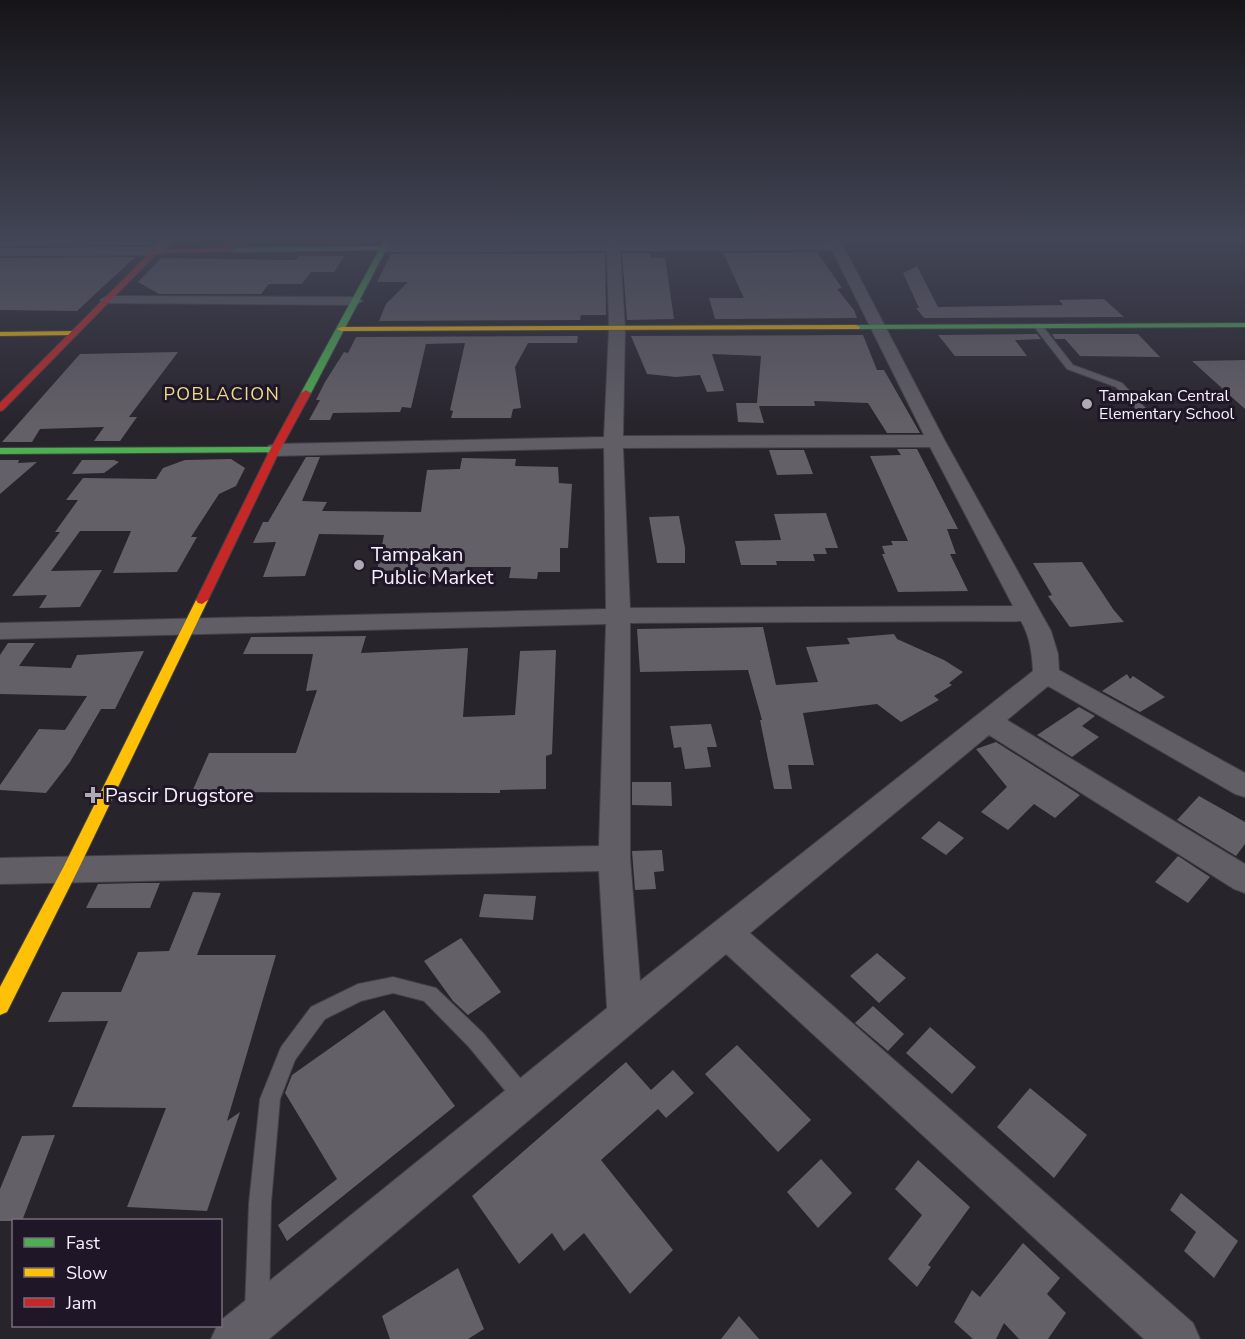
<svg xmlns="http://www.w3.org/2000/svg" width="1245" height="1339" viewBox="0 0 1245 1339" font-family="'Nunito Sans',sans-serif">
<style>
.building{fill:#646067}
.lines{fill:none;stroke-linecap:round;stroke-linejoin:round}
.lane-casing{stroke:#423f46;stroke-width:2}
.street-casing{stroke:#423f46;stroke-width:2}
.fast-casing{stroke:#423f46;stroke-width:2}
.slow-casing{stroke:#423f46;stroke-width:2}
.jam-casing{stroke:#423f46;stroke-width:2}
.lane{fill:#615e65;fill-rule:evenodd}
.street{fill:#615e65;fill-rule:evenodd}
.fast{fill:#4caf50;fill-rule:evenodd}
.slow{fill:#ffc107;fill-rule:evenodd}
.jam{fill:#c62828;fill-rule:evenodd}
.poi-dot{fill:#aea9b3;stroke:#1f1727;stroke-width:2}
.labels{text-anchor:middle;stroke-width:6;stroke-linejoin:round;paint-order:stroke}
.far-poi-label{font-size:16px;fill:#f6f1fc;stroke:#1f1727;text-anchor:start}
.far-quarter-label{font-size:18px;letter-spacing:1.5px;fill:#edda8c;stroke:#1f1727}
.poi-label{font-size:20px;fill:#f6f1fc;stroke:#1f1727;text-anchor:start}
</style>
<rect width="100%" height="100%" fill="#28242c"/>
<path class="building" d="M0,238H89L87,241L156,240L149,245L0,246Z
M817,252L842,288L837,289L854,310L857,318L715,319L709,298H744L723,253Z
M605,253L606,315H581L580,320L379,321L386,304L408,282H377L391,254Z
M622,253H650L651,258L665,257L674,319L627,320Z
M299,256H345L334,272H311L302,284H269L261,294H159L138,282L161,258L296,260Z
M135,257L77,311L0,310V258Z
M917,266L938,307L1063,305L1059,300L1104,299L1124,317L924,318L916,308H919L903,273Z
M1037,334L1041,339L1015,340L1027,356H955L938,335Z
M1052,334H1138L1160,357L1080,356L1065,339H1055Z
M863,335L877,370H884L920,433H887L868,403L814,401L815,406H759L764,423L738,422L736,403H757L761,356L712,354L724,391L707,392L700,375L676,377L647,374L631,336Z
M578,336L577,343H528L515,367L521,408L513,409L511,418H451L453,411L450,410L465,343L426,344L411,408L402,407L400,412L333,413L330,420H309L320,400H316L325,382L344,352L348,353L356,337Z
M178,352L129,417H137L120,441H94L104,427L40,429L32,442H2L80,354Z
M1245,360V409L1192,361Z
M897,449H917L958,529H947L956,554H950L968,591L898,592L882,554H885L882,546L893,545L891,541H908L870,456L901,455Z
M769,450H804L813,474L777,475Z
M306,457H320L302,501L327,502L322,511L421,512L427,470L460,469L462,458L516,459L515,466L558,467L559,483L572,484L568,548H560V572H538L537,579L509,578L511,567H470L467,579L398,576L400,570L377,571L384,535L319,534L305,576L263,577L276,542L253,543L263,522H268Z
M231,459L245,468L236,486L219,494L191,537H197L177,572L113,573L131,531H80L51,571L102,570L80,607L39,608L47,595L12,596L60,532H55L78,500H66L83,478L156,479L163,468L185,460Z
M0,460H19L18,463L37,462L0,494Z
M82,460H114L119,462L104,473L72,474Z
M826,513L838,548H825L827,554H813L815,561H776L777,565H741L735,541L781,540L774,514Z
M679,516L685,548V563H657L649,517Z
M1082,562L1113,609L1124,622L1070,627L1048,596L1052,595L1033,563Z
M763,627L776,685L818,682L806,647L850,644L847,638L894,634L897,639L944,660L963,672L949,683L952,685L934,696L939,700L901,722L877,704L803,713L814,765H788L792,789H774L760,720H762L748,670L640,672L637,629Z
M366,636L361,653L468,648L463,717L515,715L520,651L556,650L552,754L546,756V789L500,790V793L192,792L209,753H296L317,690L306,691L313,654H243L251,637Z
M8,643H35L19,666L71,668L77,655L144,651L115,709H101L70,762L46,793L0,790V785L39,729L65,730L87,696L0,694V655Z
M1127,674L1130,679L1133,676L1165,697L1140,712L1102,691Z
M1079,707L1095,716L1082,726L1099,737L1072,757L1037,735Z
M711,724L717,747H707L711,767L685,769L681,747L674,748L670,726Z
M996,742L1080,795L1055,818L1034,804L1008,830L981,812L1007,787L976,749Z
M632,782H671L672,806L632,805Z
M1199,796L1245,822V844L1236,856L1177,820Z
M939,821L964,838L946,855L921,838Z
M662,850L664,871L654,872L656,889L635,890L632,851Z
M1178,856L1210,877L1188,903L1155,882Z
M139,883H160L150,908H86L98,884Z
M193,892L221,893L197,955H276L227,1121L240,1112L207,1211L127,1207L166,1108L72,1107L108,1021L48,1022L62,992H121L138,952L169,951Z
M484,894L536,896L533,920L479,917Z
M461,938L501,992L468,1015L453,1001L424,961Z
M877,953L906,978L879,1003L850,976Z
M873,1006L904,1034L888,1051L855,1023Z
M384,1010L455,1106L287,1241L278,1225L337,1179L285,1093L292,1075Z
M930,1027L976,1067L952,1094L906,1053Z
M737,1045L811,1120L778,1152L705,1074Z
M626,1062L651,1090L673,1070L694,1093L666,1118L658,1109L601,1160L673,1250L630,1294L584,1233L564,1251L552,1233L519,1264L472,1196Z
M1030,1088L1087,1135L1054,1178L997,1127Z
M55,1135L22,1221H0V1189L22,1136Z
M821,1159L852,1193L818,1228L787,1192Z
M918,1160L970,1207L928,1265L931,1267L917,1287L888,1259L922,1215L895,1189Z
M1181,1193L1238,1241L1214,1278L1184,1251L1196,1232L1170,1210Z
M1023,1243L1060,1278L1047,1294L1066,1313L1048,1339H1019L1004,1323L996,1339H973L954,1322L972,1290L980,1297Z
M458,1268L484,1329L468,1339H390L382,1316Z
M739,1316L759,1339H721Z"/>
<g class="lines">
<g class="lane-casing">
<path id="lane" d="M1035,324H1041L1073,365L1122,383L1149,412V416H1143L1116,387L1067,369L1035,328Z
M393,977L436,988L483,1033L531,1091L534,1098L531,1105L524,1108L517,1105L469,1047L424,1001L393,993L361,1001L325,1019L295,1060L280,1099L271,1203L269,1309L265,1317L257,1321L249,1317L245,1309L249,1203L260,1099L281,1047L311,1007L358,984Z"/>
</g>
<g class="street-casing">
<path id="street" d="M161,238H175L160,254L155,255L0,256V248L152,247Z
M607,238H619L620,243L828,242L826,238H839L945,441L1051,631L1058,654L1059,670L1245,773V797L1235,794L1048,686L1007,720L1245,864V893L1234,889L989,735L750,933L1193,1323L1200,1339H1144L726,954L269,1339H211L217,1326H220V1321L607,1008L599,871L0,884V858L599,846L606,624L0,639V623L606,609L604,448L275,456L268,454L265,450L268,446L275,444L604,437L609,328L607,251L384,252L377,248L384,244L607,243ZM832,250L924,435L623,436L625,328L620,251ZM930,447L1013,606L630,608L623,448ZM1021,621C1030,637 1032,653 1033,671L640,981L630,858V623Z
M107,296L356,297L363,301L356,305L102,303L100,300Z"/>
</g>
<g class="fast-casing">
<path id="fast" d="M385,238H392L311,393L303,395L301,393L379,250L233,252L230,250L233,248L381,246Z
M1245,323V327L856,329L852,327L856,325Z
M275,447L280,450L279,452L0,454V448Z"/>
</g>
<g class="slow-casing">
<path id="slow" d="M856,325L860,327L859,329L341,331L337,329L341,327Z
M77,331V335H74L0,336V332Z
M202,596L208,600L78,870L7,1012L0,1015V987L64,866L196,600Z"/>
</g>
<g class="jam-casing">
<path id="jam" d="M233,248L235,251L157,253L3,410L0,411V403L153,250Z
M306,390L311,393L280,450L208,600L202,604L198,603L196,600L270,450L301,393Z"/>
</g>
<use href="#lane" class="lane"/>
<use href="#street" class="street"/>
<use href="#fast" class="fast"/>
<use href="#slow" class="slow"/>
<use href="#jam" class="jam"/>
</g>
<linearGradient id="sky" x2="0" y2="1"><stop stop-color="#161418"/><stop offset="0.56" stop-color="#424556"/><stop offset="1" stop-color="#424556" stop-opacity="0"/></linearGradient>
<rect width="1245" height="426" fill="url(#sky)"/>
<g class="poi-dot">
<circle cx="1087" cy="404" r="6"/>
<circle cx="359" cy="565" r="6"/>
<path d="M90 786h6v6h6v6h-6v6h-6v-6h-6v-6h6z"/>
</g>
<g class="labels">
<g class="far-poi-label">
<text x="1099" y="401">Tampakan Central<tspan x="1099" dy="18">Elementary School</tspan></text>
</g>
<g class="far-quarter-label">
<text x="222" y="400">POBLACION</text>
</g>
<g class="poi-label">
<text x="371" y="561">Tampakan<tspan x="371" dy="23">Public Market</tspan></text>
<text x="105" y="802">Pascir Drugstore</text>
</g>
</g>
<rect x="12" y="1219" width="210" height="108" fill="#1f1727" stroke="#756e7c" stroke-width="1.5"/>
<rect x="24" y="1238" width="30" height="9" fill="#4caf50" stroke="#756e7c" stroke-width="1.5"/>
<text x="66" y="1249" font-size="18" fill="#f6f1fc">Fast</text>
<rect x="24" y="1268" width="30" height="9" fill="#ffc107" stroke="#756e7c" stroke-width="1.5"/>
<text x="66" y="1279" font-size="18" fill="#f6f1fc">Slow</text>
<rect x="24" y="1298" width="30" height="9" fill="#c62828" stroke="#756e7c" stroke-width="1.5"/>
<text x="66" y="1309" font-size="18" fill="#f6f1fc">Jam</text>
</svg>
